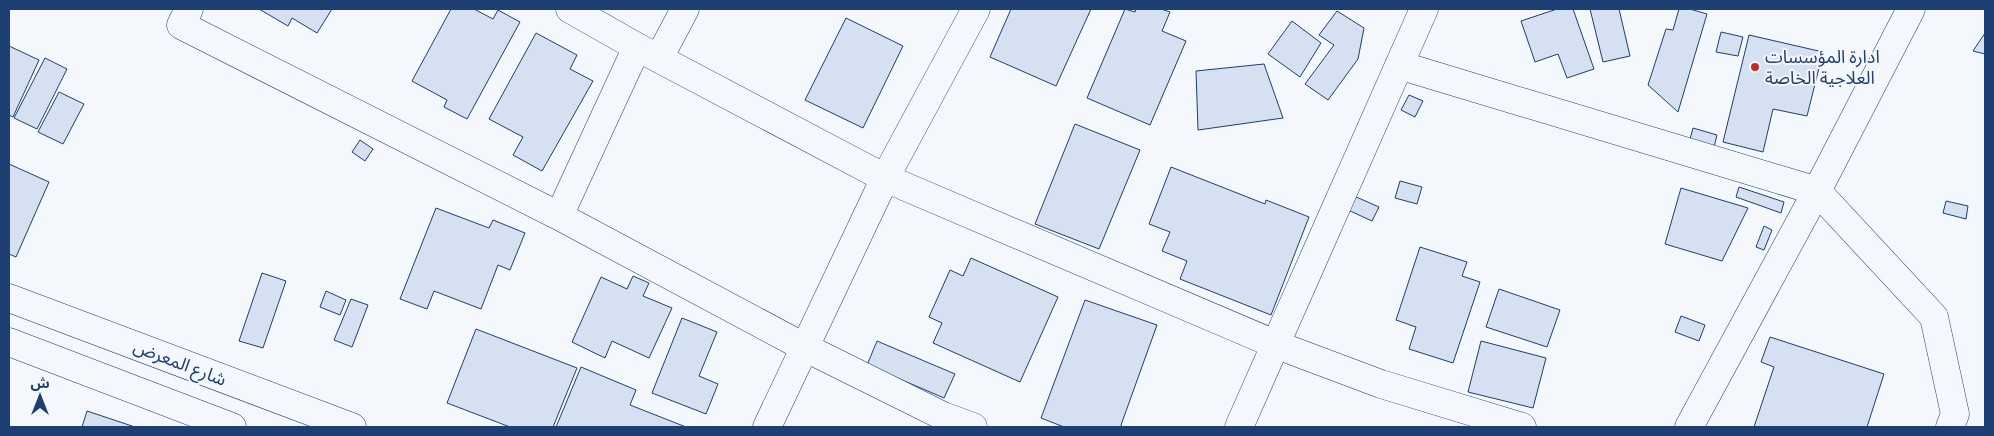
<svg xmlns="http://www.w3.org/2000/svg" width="1994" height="436" viewBox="0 0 1994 436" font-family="Signika,'Noto Sans Arabic',sans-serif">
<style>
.building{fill:#d5e0f0;stroke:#1d3f73}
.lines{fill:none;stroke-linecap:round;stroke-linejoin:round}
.minor-casing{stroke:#1d3f73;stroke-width:29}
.major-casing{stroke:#1d3f73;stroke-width:29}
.minor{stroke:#f4f7fb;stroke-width:28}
.major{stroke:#f4f7fb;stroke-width:28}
.poi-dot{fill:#c62828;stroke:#f4f7fb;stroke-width:2}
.labels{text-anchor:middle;stroke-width:4;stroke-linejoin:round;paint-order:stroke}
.poi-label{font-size:18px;fill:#1d3f73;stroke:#f4f7fb;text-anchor:start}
.street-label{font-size:18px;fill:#1d3f73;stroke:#f4f7fb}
</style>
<rect width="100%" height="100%" fill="#f4f7fb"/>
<path class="building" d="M259,9H332L317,33L292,18L288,26Z
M451,9H474L493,19L498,10L520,22L467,119L444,107L447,100L412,81Z
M1011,9H1091L1056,86L990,57Z
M1125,9L1135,12L1136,9H1161L1170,12L1162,31L1186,41L1150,125L1087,98Z
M1557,9H1573L1594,69L1567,78L1558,54L1535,62L1521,21Z
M1590,9H1619L1630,56L1603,62Z
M1679,9H1690L1707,14L1678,112L1648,85L1666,29L1673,30Z
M1337,11L1364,28L1358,59L1328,100L1305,84L1334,45L1319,35Z
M846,18L903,46L863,128L805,100Z
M1292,21L1321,43L1300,77L1268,54Z
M1721,32L1743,37L1738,56L1716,52Z
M536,33L577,55L570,69L593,81L542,171L513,155L523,137L489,119Z
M1985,33V54L1973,51Z
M1749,35L1823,52L1807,116L1773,109L1763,152L1723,142Z
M9,46L39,60L13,117L9,115Z
M45,58L67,69L37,129L14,118Z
M1264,64L1283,118L1198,130L1196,71Z
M59,92L84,104L63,144L38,132Z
M1409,95L1423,101L1415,117L1401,110Z
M1075,124L1140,150L1099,249L1035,224Z
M1693,128L1717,135L1714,147L1690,139Z
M360,140L373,149L365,161L352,152Z
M9,164L49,182L16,257L9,254Z
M1171,167L1265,204L1266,200L1309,217L1271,315L1180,279L1187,261L1162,251L1170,232L1149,224Z
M1400,181L1422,187L1417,204L1395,198Z
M1739,187L1784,202L1781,213L1736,197Z
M1681,188L1748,208L1722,261L1665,244Z
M1354,196L1379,207L1372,221L1348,210Z
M1946,201L1968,206L1966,219L1943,213Z
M436,208L489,228L493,220L525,233L510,270L498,265L481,309L434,291L427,309L400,299Z
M1764,226L1772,230L1764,250L1756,247Z
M1420,247L1467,262L1462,276L1480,282L1453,363L1409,349L1416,327L1396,320Z
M971,258L1058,297L1020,382L933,343L942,323L929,317L950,270L963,276Z
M262,273L286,281L263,348L239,341Z
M633,276L649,283L643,296L672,308L649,358L612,341L605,358L572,342L601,277L627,289Z
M1499,289L1560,310L1547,347L1486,327Z
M326,291L346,300L340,315L320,307Z
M351,299L368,305L352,347L334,340Z
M1085,300L1157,325L1121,425L1122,427H1064L1041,418Z
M1681,316L1705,325L1699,341L1675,332Z
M682,318L717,332L699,376L718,384L706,414L652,393Z
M476,329L577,368L553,427H510L447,403Z
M1770,337L1884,374L1867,427H1754L1774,367L1761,362Z
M877,341L955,374L944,398L867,365Z
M1481,341L1546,358L1533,408L1468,392Z
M581,367L636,390L630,405L686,427H556Z
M87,411L135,427H82Z"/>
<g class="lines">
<g class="minor-casing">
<path id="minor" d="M189,9L181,25L559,216L804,347L943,416L973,427
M570,9L637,47L885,178L1277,345L1381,384L1522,427
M659,58L685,9
M1399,65L1817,191L1934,317L1955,414L1950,427
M559,216L637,47
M767,427L885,178L976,9
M1239,427L1424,9
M1689,427L1817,191L1911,9"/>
</g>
<g class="major-casing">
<path id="major" d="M9,298L352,427
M9,342L232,427"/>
</g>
<use href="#minor" class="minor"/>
<use href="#major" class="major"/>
</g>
<circle class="poi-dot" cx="1755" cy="67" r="5"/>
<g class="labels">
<g class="poi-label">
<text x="1765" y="63">ادارة المؤسسات<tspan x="1765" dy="21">العلاجية الخاصة</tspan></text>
</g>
<g class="street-label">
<text transform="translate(180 363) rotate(21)" y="6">شارع المعرض</text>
</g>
</g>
<rect width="1994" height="436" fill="none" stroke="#1d3f73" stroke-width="20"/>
<g transform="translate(40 396)" stroke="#f4f7fb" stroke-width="4" paint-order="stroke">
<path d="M0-4L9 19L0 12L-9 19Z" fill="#1d3f73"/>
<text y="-8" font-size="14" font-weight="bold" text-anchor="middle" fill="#1d3f73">ش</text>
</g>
</svg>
